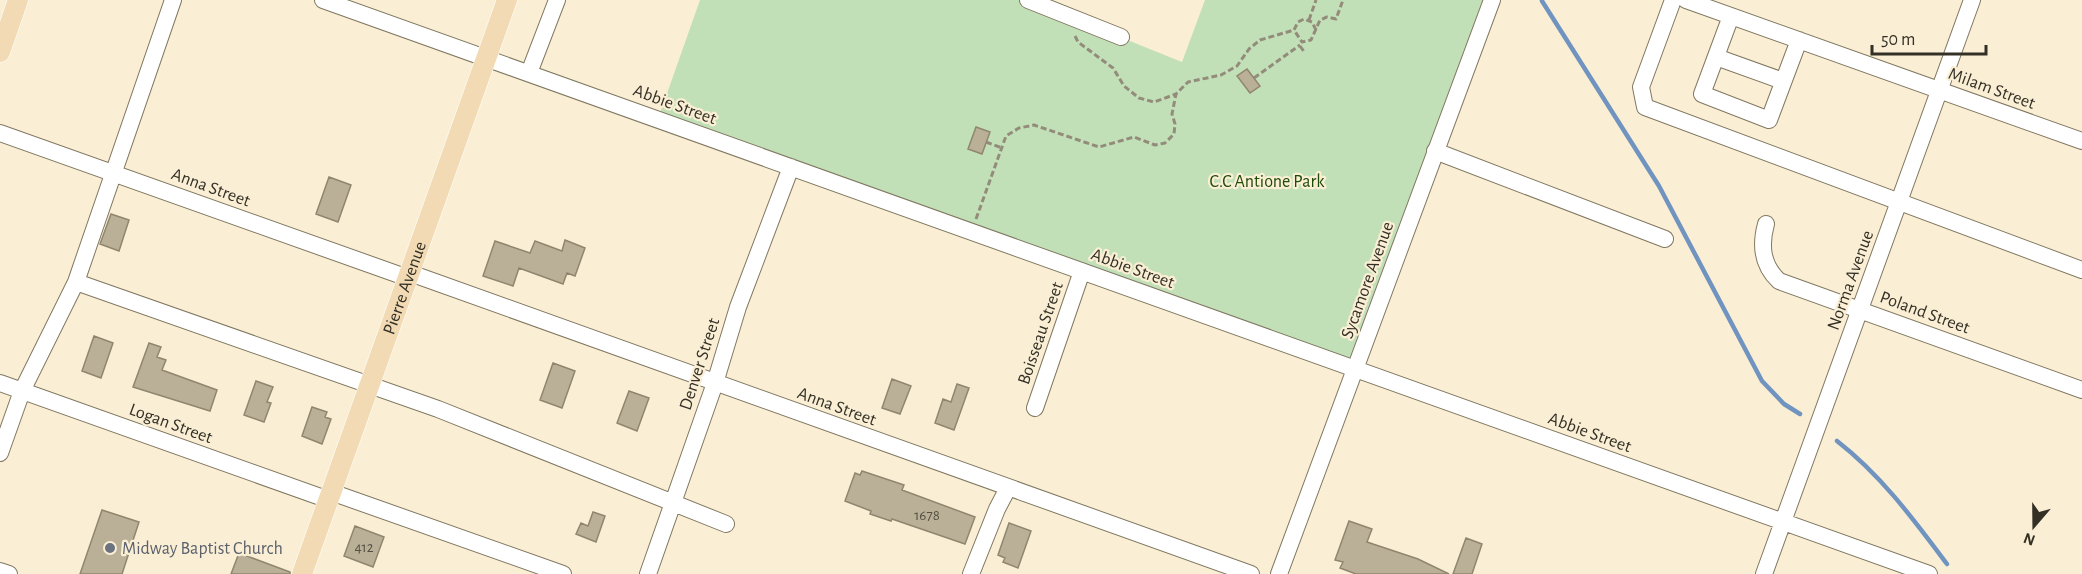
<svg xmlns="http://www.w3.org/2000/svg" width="2082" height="574" viewBox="0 0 2082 574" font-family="'Alegreya Sans',sans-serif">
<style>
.green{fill:#c2e0b8}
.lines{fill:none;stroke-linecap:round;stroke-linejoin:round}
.stream{stroke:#7094bf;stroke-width:4.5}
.building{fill:#b9b097;stroke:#90866f;stroke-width:1.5}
.minor-casing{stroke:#817861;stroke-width:18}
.major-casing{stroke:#fff;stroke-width:21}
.path{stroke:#948c7b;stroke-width:3;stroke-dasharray:6 3;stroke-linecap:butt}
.minor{stroke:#fff;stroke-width:16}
.major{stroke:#f2dbb4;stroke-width:20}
.worship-dot{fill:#6b7280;stroke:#faefd5;stroke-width:2}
.labels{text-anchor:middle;stroke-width:4.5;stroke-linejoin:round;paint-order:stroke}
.number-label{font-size:15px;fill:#555042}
.street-label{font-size:18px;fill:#343026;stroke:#faefd5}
.park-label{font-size:18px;fill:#1e4b08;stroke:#faefd5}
.worship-label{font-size:18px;fill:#5b616d;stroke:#faefd5;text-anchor:start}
</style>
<rect width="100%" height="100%" fill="#faefd5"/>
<path class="green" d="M700,0H1028L1182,62L1205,0H1492L1356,369L658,119Z"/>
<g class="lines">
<path class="stream" d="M1542,1L1659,186L1762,381L1784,404L1800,414
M1837,441C1881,475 1914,520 1947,564"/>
</g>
<path class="building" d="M1247,69L1260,86L1250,93L1237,76Z
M976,127L990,132L982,154L968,149Z
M329,177L351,185L338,222L316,214Z
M111,214L129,220L119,251L100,244Z
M565,240L585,248L575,276L567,273L563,284L519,268L513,286L483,276L495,241L530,253L535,241L562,251Z
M94,336L113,343L101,378L82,371Z
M149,343L161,347L157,357L166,360L162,370L217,390L210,411L133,387Z
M553,363L575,371L562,408L540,400Z
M892,379L911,386L900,414L882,408Z
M256,381L273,387L267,402L271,403L264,422L244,415Z
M957,384L969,388L954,430L935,423L943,399L951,402Z
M629,391L649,398L637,431L617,423Z
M312,407L327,412L325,417L331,419L322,444L302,436Z
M862,471L904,485L902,490L975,517L965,544L892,519L891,521L870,514L871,511L845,501L855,473L860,475Z
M102,510L139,522L122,574H80Z
M593,512L605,516L596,542L576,534L581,523L588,526Z
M1349,521L1372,529L1367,542L1418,559L1449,574H1356L1340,568L1343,562L1335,560Z
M1009,523L1031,531L1018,568L1003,562L1005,558L998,555Z
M355,526L384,537L373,567L344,556Z
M1466,538L1482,544L1472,574H1453Z
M239,553L290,572V574H231Z"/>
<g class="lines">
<g class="minor-casing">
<path id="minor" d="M323,0L1929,574
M1028,0L1121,37
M1673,0L1641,87L1645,107L2082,270
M1686,0L2082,141
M1731,16L1702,94L1769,120L1799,40
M1716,57L1783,81
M529,73L557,0
M0,133L408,278
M1435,151L1665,239
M1766,224C1760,246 1762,265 1779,281L2082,390
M410,273L1251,574
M76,282L438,409L726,524
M0,383L329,500
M1035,408L1082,271
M0,453L22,391L76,282L173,0
M331,492L563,574
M0,571L9,574
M648,574L715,383L738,307L791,167
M971,574L997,509L1008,488
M1279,574L1492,0
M1764,574L1972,0"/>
</g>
<g class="major-casing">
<g id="major">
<path d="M0,52L18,0"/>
<path id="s1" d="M302,574L507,0"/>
</g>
</g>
<path class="path" d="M1309,20L1316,0
M1316,30L1312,22L1304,19L1298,22L1294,30L1302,42L1311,40L1320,20L1327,17L1336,19L1343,0
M1075,36L1078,42L1113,68L1124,86L1139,98L1154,102L1176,94
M1300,46L1305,53
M1254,78L1300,45
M986,142L1002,148
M976,219L1006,136L1019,128L1034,125L1099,147L1134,137L1155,145L1165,143L1174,134L1175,124L1172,114L1176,94L1188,82L1221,75L1237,66L1249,49L1260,40L1294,30"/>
<use href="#minor" class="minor"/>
<use href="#major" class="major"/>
</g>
<circle class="worship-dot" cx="110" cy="548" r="6"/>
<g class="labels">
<g class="number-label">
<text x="927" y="520">1678</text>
<text x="364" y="552">412</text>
</g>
<g class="street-label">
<text transform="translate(1992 88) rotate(20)" y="6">Milam Street</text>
<text transform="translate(675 104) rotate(20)" y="6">Abbie Street</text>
<text transform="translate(211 187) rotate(20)" y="6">Anna Street</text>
<text transform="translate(1133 268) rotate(20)" y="6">Abbie Street</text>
<text transform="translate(1367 280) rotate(-70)" y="6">Sycamore Avenue</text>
<text transform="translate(1850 280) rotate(-70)" y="6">Norma Avenue</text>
<text dy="6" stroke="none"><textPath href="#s1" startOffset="304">Pierre Avenue</textPath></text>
<text transform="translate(1925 312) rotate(20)" y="6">Poland Street</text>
<text transform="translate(1040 333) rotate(-71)" y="6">Boisseau Street</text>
<text transform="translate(699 364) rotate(-72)" y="6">Denver Street</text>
<text transform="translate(837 406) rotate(20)" y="6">Anna Street</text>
<text transform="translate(171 423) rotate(20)" y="6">Logan Street</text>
<text transform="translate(1590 432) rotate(20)" y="6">Abbie Street</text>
</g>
<g class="park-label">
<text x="1267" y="187">C.C Antione Park</text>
</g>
<g class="worship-label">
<text x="122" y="554">Midway Baptist Church</text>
</g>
</g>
<g transform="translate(2034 526) rotate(200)" stroke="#faefd5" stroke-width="4.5" paint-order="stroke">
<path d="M0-4.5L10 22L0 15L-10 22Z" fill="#343026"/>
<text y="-9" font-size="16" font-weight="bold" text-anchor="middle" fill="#343026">N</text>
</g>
<path d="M1872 45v9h114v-9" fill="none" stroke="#343026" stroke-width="3"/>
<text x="1881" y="45" font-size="18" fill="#343026" stroke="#faefd5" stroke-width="4.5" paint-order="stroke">50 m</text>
</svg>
